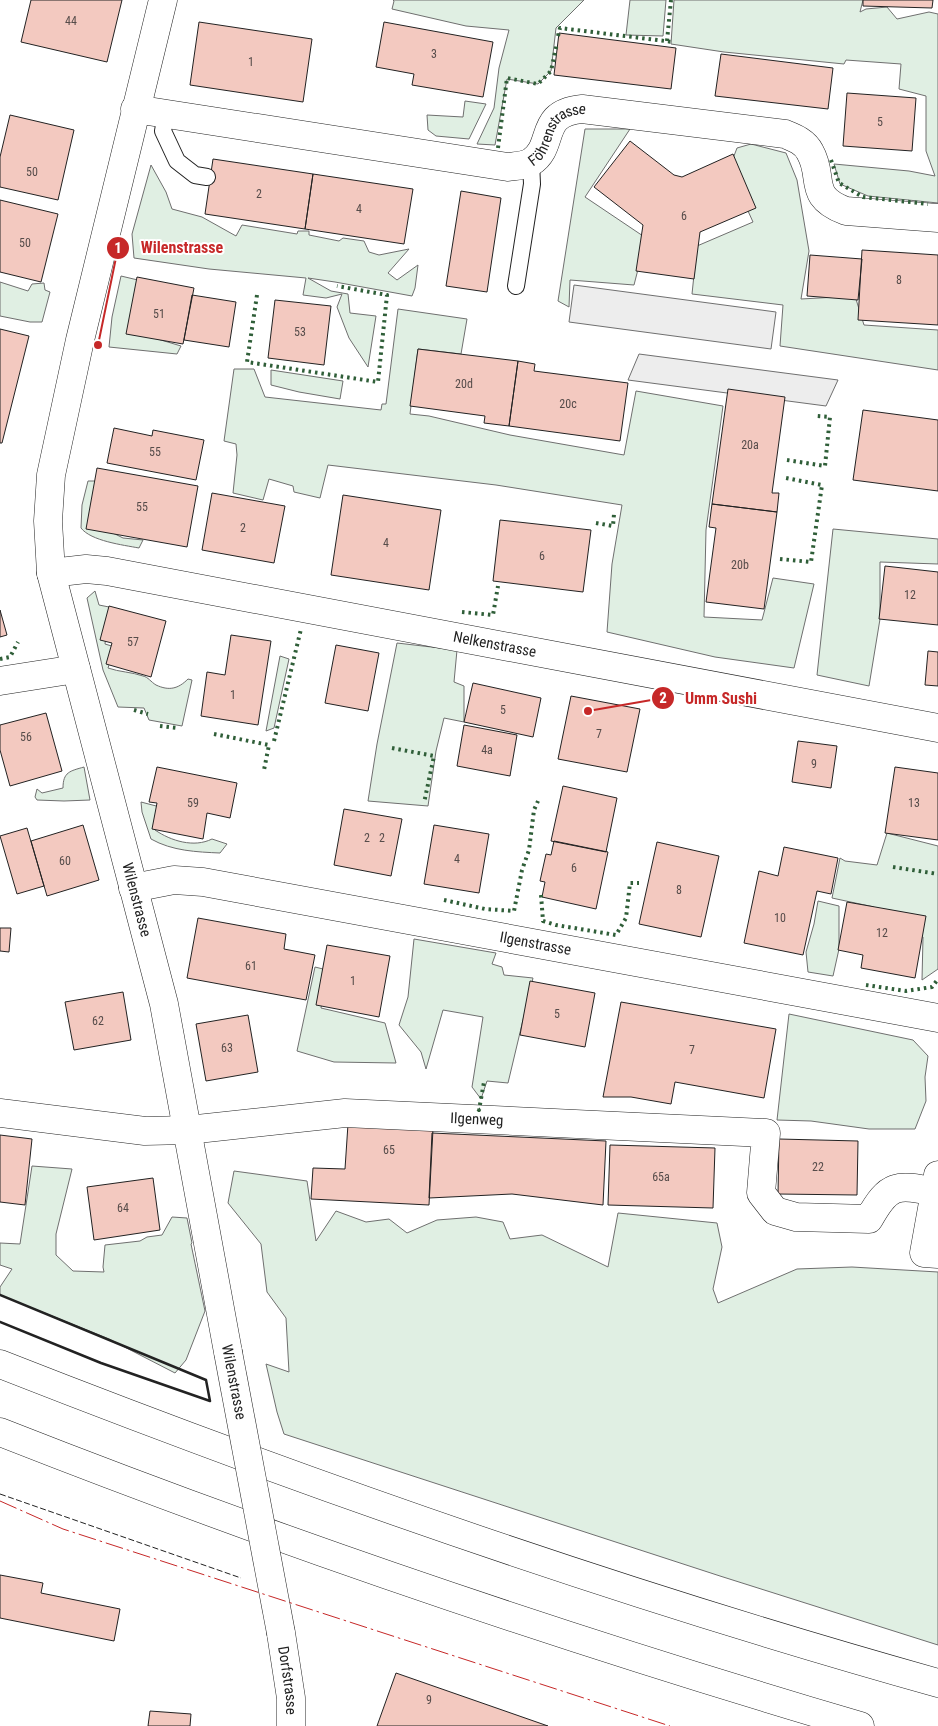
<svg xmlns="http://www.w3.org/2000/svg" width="938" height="1726" viewBox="0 0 938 1726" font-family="'Roboto Condensed',sans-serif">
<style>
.green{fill:#e0efe3;stroke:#6f6f6f}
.parking{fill:#ededed;stroke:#6f6f6f}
.building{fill:#f3c9c0;stroke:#222}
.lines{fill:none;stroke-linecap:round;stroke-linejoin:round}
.lane-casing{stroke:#222;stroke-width:18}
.street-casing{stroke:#222;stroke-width:29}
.highway-casing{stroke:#222;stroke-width:29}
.lane{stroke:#fff;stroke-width:16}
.street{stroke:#fff;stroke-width:28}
.highway{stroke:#fff;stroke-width:28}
.street-bridge-casing{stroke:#222;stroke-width:29;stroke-linecap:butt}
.street-bridge{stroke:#fff;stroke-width:28}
.hedge{stroke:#2f5e38;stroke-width:4;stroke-dasharray:2.5 4;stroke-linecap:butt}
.fence{stroke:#222;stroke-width:1;stroke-dasharray:6 2.5;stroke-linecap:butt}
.wall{stroke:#222;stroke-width:2.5}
.power{stroke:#c62828;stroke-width:1;stroke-dasharray:18 4 2.5 4;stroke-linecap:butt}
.labels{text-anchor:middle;stroke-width:4;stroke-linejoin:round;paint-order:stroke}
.number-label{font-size:12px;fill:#564c4a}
.street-label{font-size:15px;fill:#222;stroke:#fff}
.leader{fill:none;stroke:#c62828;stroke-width:2}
.callout-dot{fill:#c62828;stroke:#fff;stroke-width:2}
.mark-label{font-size:15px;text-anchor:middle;font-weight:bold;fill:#fff}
.callout-label{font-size:16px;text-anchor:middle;font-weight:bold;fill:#c62828;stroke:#fff;stroke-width:4;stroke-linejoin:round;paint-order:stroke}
</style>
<rect width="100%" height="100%" fill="#fff"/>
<path class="green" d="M393,0H584L556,28L551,71L538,84L507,79L495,145L477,144L494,108L499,68L509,30L466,26L392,9L394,1Z
M630,0H666L663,36L626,35Z
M674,0H863L860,12L866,9L887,7L897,19L929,12L938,14V203L868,196L840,184L834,164L909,171L935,176L926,151V96L899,89L901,64L846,60L844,64L724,52L671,44Z
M465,101L486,104L469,139L436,136L428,130L427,115L463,117Z
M585,129H630L585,197L646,238L634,285L570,280L569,307L558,301Z
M751,144L786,153L797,180L809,251L801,299L855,296L864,325L938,330V370L780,346L783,305L692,294L697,246L753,222L729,169L737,148Z
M151,165L166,192L172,209L202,217L236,236L242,225L297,234L298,231H309V235L339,241L343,238L364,241L369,252L379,255L409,249L388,273L397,280L418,265L415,288L412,296L335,282L308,278L331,291L348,294L350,313L376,316L368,367L349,338L337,307L342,294L326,298L303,295L306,278L209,269L134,258L132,234Z
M121,276L142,281L141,334L181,346L177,354L109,347L112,317Z
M0,282L28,291L32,284L44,283L45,290L50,292L42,322H30L0,316Z
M398,309L467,319L461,354L418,349L410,414L429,416L510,435L624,455L636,391L723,406L706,530L704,617L762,620L773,578L814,584L794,668L715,657L607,632L612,564L622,505L496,485L328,465L320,498L294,492L293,486L269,479L263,500L233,493L237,455L236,444L224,441L234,369H254L265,397L381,410L382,404H386Z
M271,370L343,381L340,399L299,392L271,385Z
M88,481H102L109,531L123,538L143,540L139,548C123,545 91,541 81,528L82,505Z
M833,529L938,539V564L880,562V619L869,686L817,675Z
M95,591L99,605L109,607L105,644L115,647L108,668C119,672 132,672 143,676C148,677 151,682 156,685C169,691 178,689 188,679L192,680L182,726L149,720L144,708L118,707L103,670L87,598Z
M397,643L457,650L454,682L464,686V722L444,718L436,751L428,806L368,801L377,744Z
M280,656L289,659L274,728L266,731Z
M84,767L90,800L64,801L37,800L35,797L37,789L42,793L63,788C63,772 70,771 84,767Z
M141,802L160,807L155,830C171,841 194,848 212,839L227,844L220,853C197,852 172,851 151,839L142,812Z
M887,833L938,846V969L922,980L923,937L874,920V907L832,898L840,858L845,861L877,865Z
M818,901L839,906V949L833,976L808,972L806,952L814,924Z
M414,939L496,953L492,964L502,967L504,975L533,978L508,1083L487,1081L481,1099L472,1087L483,1017L443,1010L426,1069L421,1052L399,1025L408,997Z
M315,967L327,970L321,1008L385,1023L396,1063L334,1062L297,1051Z
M789,1014L913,1040L928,1056L925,1077L926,1101L915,1129H869L811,1121L777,1120Z
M32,1166L72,1169L56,1234V1255L73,1271L104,1272L103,1267L105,1245L140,1241L147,1237L162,1235L172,1217L187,1218L192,1243L191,1244L205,1311L186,1360L175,1373L109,1339L0,1295V1287L12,1269L0,1265V1243L20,1244Z
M234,1171L307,1181L316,1241L336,1211L366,1222L389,1219L407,1233L437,1220L476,1217L503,1222L510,1239L542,1235L608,1267L618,1213L717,1223L722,1247L713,1289L718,1303L797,1269L852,1267L938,1272V1645L720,1576L284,1434L277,1412L266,1364L289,1372L286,1318L267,1292L261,1244L228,1203Z"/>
<path class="parking" d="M574,285L776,312L771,349L569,322Z
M639,354L838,380L826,406L628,380Z"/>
<path class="building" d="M31,0H122L107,62L21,42Z
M863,0H933L932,8L863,6Z
M199,22L312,39L303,102L190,85Z
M384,22L493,42L483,97L412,85L414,74L376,67Z
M559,33L676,48L671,89L554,75Z
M721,54L833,68L828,109L715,96Z
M847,93L916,98L912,151L843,146Z
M10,115L74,130L58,200L0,187V157Z
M630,141L674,175L682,177L733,154L756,208L700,232L694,279L636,271L643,225L594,187Z
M213,159L313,174L305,229L205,214Z
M313,174L413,189L404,244L305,229Z
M461,191L501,198L487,292L446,286Z
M0,200L58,214L41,282L0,272Z
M862,250L938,255V325L858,320Z
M810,255L862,259L858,300L807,296Z
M137,277L194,288L183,344L126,334Z
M192,295L236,302L229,347L184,340Z
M275,300L331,306L324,365L268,358Z
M0,329L29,336L2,443H0Z
M418,349L518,361L509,426L484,423L485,416L410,406Z
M518,361L535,364L534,371L628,383L620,441L509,426Z
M728,389L785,397L772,493H779L777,512L712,504Z
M863,410L938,420V491L853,480Z
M114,428L152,436L153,430L204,440L196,480L107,463Z
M97,468L198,486L187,547L86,529Z
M212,493L285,506L274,563L202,550Z
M343,495L441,510L429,590L331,575Z
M712,504L777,512L764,609L706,602L716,528L709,527Z
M500,520L591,530L583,592L493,581Z
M885,566L938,572V625L879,619Z
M109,606L166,621L151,677L106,664L112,643L100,640Z
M0,610L7,635L0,637Z
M231,635L271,641L258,725L201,716L207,672L225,675Z
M336,645L379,653L368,711L325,703Z
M928,651L938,652V686L925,685Z
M473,683L541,698L533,737L464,722Z
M571,696L640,709L627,772L558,759Z
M46,713L62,771L10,786L0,750V725Z
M464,725L517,735L510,776L457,766Z
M798,741L837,746L831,788L792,782Z
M157,767L237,783L230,818L207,813L203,839L152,829L157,803L149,802Z
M895,767L938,773V840L885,833Z
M563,786L617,798L606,852L551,841Z
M344,809L402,819L391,876L334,865Z
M83,825L99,880L47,896L31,841Z
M434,825L489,834L479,893L424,884Z
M27,828L44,886L17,894L0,836Z
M554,841L608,852L596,909L542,897L545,882L540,881L546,854L551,855Z
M657,842L719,856L701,937L639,924Z
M784,847L838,858L831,894L817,891L803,955L744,943L759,871L778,876Z
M847,902L926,916L915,978L861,968L863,955L838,950Z
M198,918L286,934L284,949L315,955L306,1000L187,978Z
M0,928H11L9,952L0,951Z
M327,945L390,956L379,1017L316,1005Z
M530,981L595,993L585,1047L520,1035Z
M123,992L131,1040L74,1050L65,1002Z
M621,1002L776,1029L764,1098L675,1082L671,1104L631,1097H603Z
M248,1015L258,1072L206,1081L196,1024Z
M348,1124L433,1129L429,1205L311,1199L313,1168L345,1169Z
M432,1133L606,1141L603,1205L512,1194L429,1198Z
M0,1135L32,1139L25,1205L0,1202Z
M779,1139L858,1141L857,1195L778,1194Z
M610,1145L715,1148L713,1208L608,1205Z
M153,1178L160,1230L94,1240L87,1187Z
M0,1575L43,1583L41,1593L120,1609L114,1641L0,1618Z
M396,1673L548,1726H377Z
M150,1711L191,1714L190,1726H148Z"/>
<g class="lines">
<g class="lane-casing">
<path id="lane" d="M166,114L163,131L177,161L195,175L207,177
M516,286L532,184L531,162"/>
</g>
<g class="street-casing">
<g id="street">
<path id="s1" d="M163,0L80,340L51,475L48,521L51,573L164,1004L228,1352"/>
<path id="s2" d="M135,109L508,167C515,166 524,166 531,162C556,146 537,113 582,109L785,134C795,138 805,142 810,152C825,178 806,196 846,211L938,218"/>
<path id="s3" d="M51,573L86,569L107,571L938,728"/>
<path d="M0,681L76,669"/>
<path id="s4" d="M133,888L174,880L203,882L938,1018"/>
<path id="s5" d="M0,1113L145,1131L188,1130L345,1113L766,1133L761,1193L775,1211L796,1217L869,1219C889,1183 897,1184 935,1192"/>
<path d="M938,1175L924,1253L938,1254"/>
<path id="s6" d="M281,1633L291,1698V1726"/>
</g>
</g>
<g class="highway-casing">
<path id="highway" d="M0,1364C308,1485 620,1594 938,1683
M0,1432C282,1543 569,1640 860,1726"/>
</g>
<use href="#lane" class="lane"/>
<use href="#street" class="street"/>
<use href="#highway" class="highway"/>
<g class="street-bridge-casing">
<path id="street-bridge" d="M228,1352L281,1633"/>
</g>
<use href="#street-bridge" class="street-bridge"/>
<path class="hedge" d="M558,36L560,28L673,42
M667,41L671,0
M498,148L507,78L538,84L551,71L557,43
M831,160L839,183L863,197L928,204
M257,295L247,362L378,382L387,295L337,286
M787,460L825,466L830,417L817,416
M596,523L613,526L614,514
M780,559L811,562L822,485L786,478
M462,612L493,615L498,586
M0,659L10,657L18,642
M134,710L148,714
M160,726L177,728
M214,734L269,745L264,770
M274,741L301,629
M392,748L434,756L424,803
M893,867L938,874
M541,895L543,921L556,925L616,935L626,918L630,883H639
M444,900L485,909L514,911L522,870L529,850L534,810L538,801
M866,985L906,991L932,987L938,979
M478,1109L479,1110L484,1082"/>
<path class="fence" d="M0,1494L241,1578"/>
<path class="wall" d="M0,1295L206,1380L210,1401L101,1363L0,1322"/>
<path class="power" d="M0,1501L63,1529L670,1726"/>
</g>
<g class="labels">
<g class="number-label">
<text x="71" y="25">44</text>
<text x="434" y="58">3</text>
<text x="251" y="66">1</text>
<text x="880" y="126">5</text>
<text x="32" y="176">50</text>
<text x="259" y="198">2</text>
<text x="359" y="213">4</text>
<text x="684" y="220">6</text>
<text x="25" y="247">50</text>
<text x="899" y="284">8</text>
<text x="159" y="318">51</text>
<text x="300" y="336">53</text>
<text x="464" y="388">20d</text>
<text x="568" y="408">20c</text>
<text x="750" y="449">20a</text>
<text x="155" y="456">55</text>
<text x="142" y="511">55</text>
<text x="243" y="532">2</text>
<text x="386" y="547">4</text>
<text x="542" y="560">6</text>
<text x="740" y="569">20b</text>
<text x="910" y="599">12</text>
<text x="133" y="646">57</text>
<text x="233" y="699">1</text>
<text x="503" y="714">5</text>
<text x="599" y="738">7</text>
<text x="26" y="741">56</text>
<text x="487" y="754">4a</text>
<text x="814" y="768">9</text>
<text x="193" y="807">59</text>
<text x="914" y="807">13</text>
<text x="367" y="842">2</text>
<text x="382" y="842">2</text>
<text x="457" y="863">4</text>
<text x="65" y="865">60</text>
<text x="574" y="872">6</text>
<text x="679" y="894">8</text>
<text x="780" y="922">10</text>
<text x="882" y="937">12</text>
<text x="251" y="970">61</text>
<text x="353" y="985">1</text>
<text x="557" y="1018">5</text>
<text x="98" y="1025">62</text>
<text x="227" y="1052">63</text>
<text x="692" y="1054">7</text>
<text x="389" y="1154">65</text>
<text x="818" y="1171">22</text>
<text x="661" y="1181">65a</text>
<text x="123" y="1212">64</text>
<text x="429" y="1704">9</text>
</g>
<g class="street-label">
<text dy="5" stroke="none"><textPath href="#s2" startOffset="442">Föhrenstrasse</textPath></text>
<text dy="5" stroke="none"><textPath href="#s3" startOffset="451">Nelkenstrasse</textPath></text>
<text dy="5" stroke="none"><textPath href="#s1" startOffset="924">Wilenstrasse</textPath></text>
<text dy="5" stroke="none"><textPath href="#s4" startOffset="409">Ilgenstrasse</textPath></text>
<text dy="5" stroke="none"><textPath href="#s5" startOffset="479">Ilgenweg</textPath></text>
<text transform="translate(234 1382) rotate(79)" y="5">Wilenstrasse</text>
<text dy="5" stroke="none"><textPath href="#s6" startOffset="48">Dorfstrasse</textPath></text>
</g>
</g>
<path class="leader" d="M98 345L118 248M588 711L663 698"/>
<g class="callout-dot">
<circle cx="98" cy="345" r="5"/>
<circle cx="588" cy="711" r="5"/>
<circle cx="118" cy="248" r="12"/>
<circle cx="663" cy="698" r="12"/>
</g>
<g class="mark-label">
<text x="118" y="253">1</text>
<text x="663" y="703">2</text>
</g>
<g class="callout-label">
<text x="182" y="253">Wilenstrasse</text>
<text x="721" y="704">Umm Sushi</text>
</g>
</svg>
